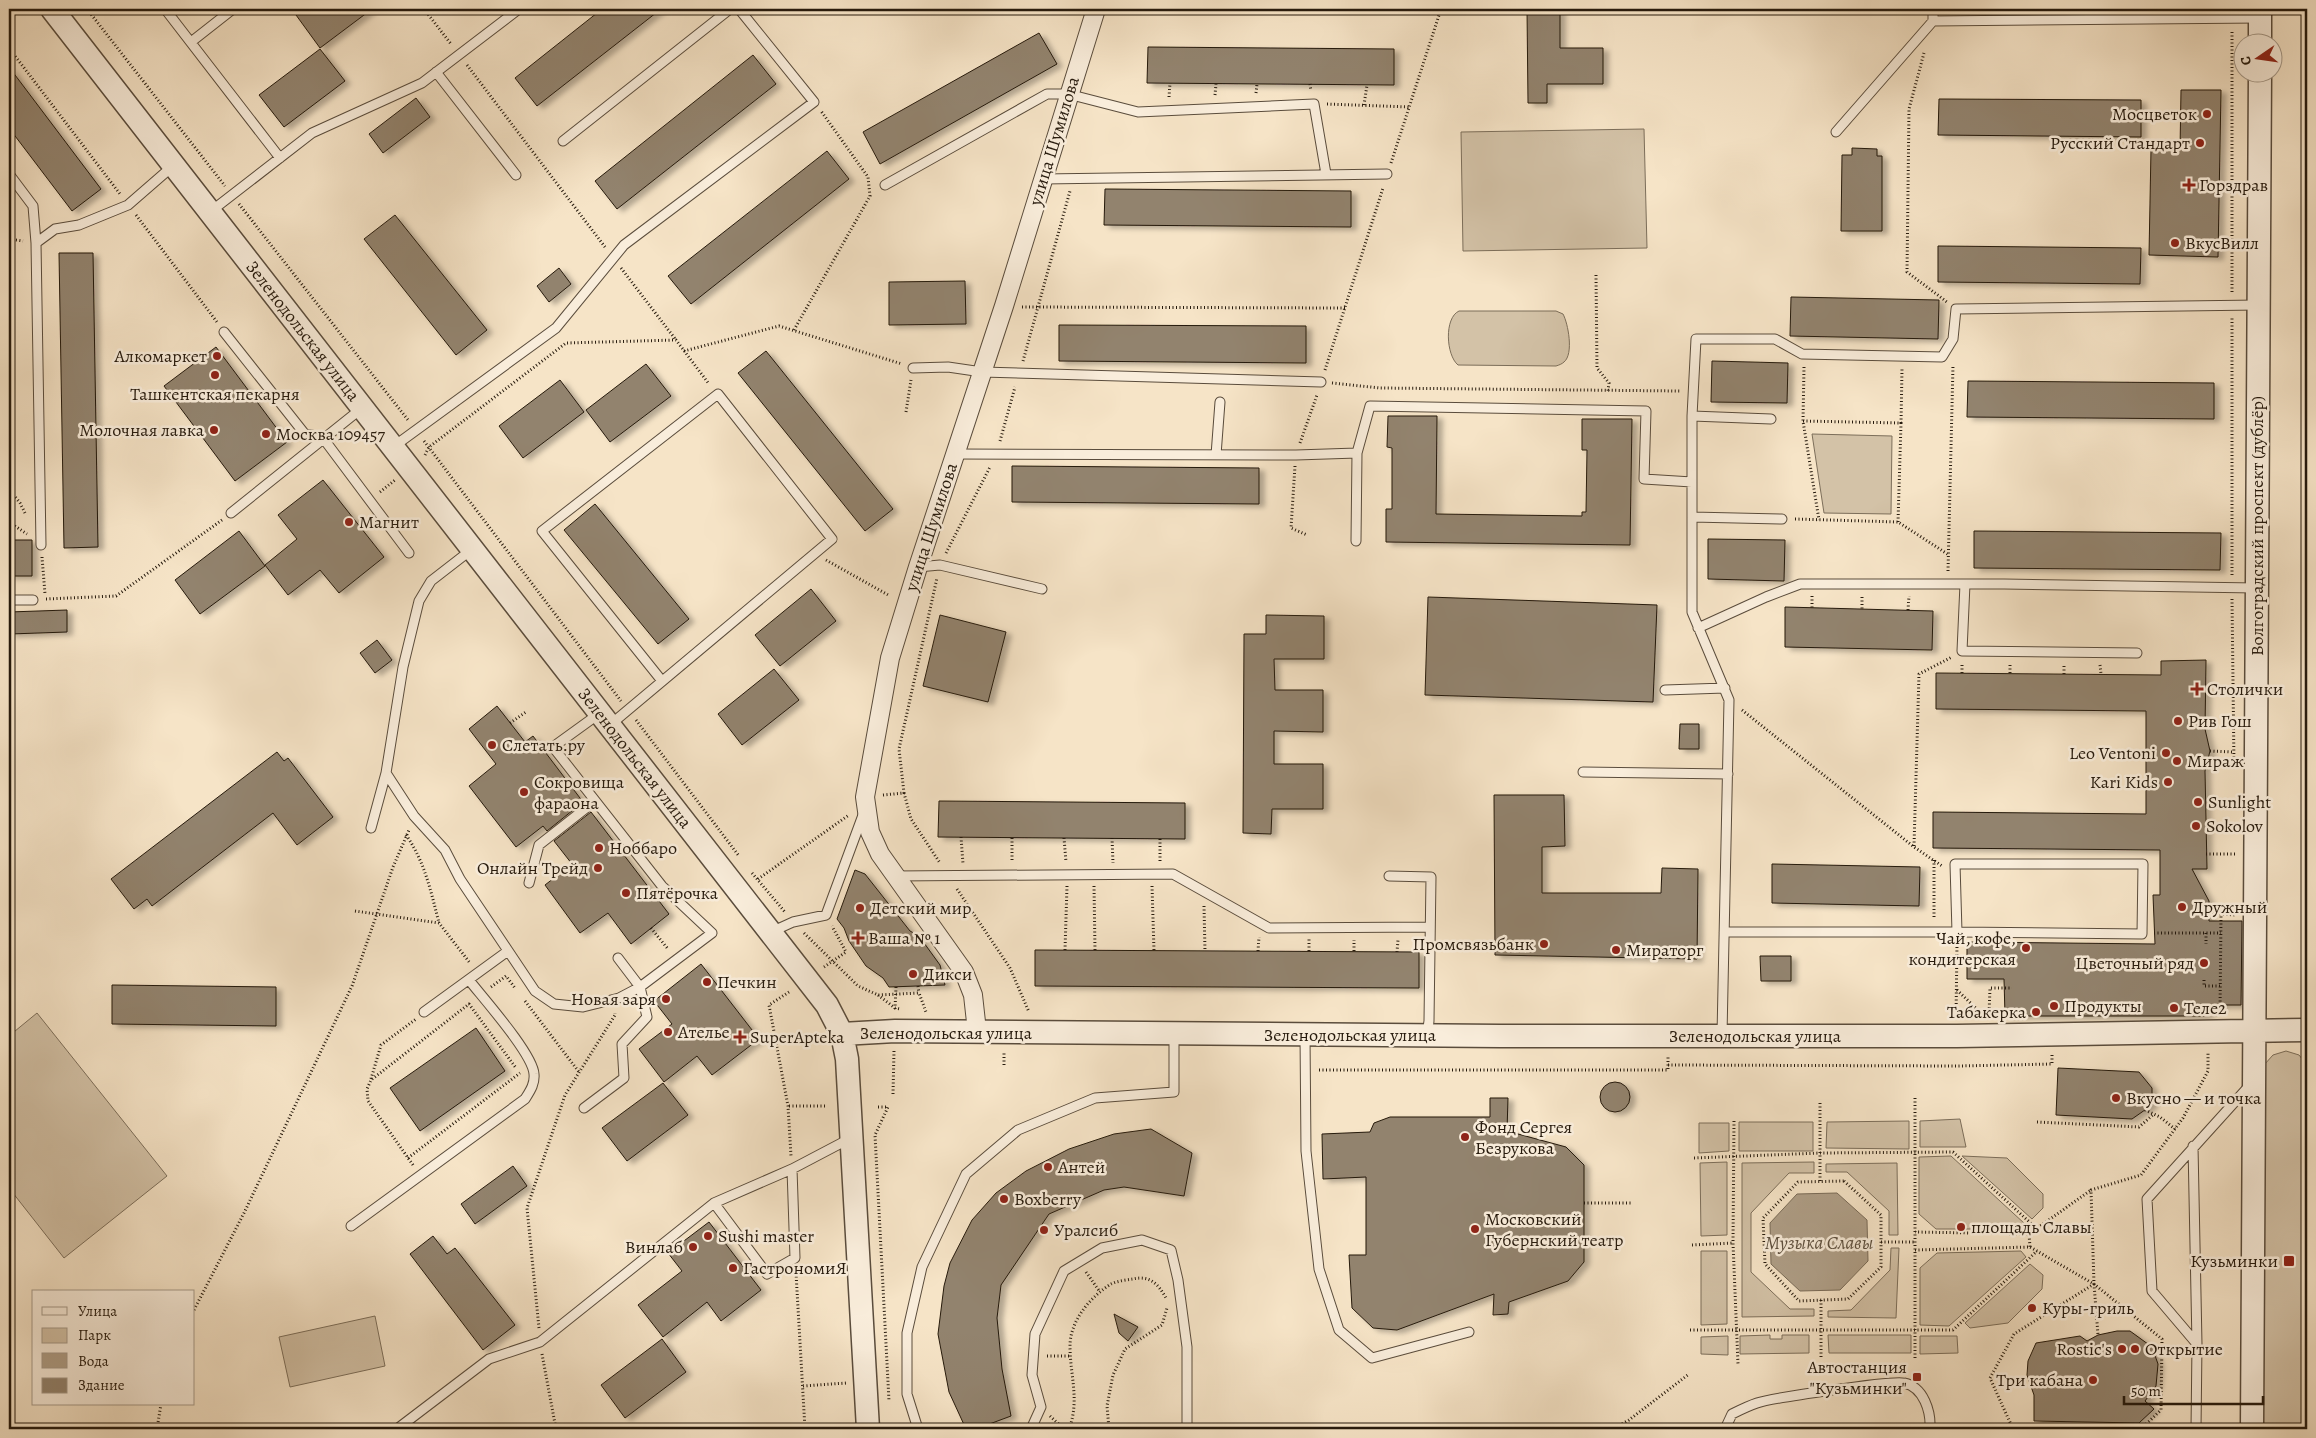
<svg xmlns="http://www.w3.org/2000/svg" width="2316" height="1438" viewBox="0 0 2316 1438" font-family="Alegreya,serif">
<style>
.green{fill:#d3c2a7;stroke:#7c6e5a}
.water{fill:#af9f88;stroke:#786a57}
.building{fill:#92836e;stroke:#261a0d;filter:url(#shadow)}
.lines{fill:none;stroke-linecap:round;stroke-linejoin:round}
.service-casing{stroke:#5a4c3c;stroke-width:11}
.minor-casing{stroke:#5a4c3c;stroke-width:20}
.tertiary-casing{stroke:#5a4c3c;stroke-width:25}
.path{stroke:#261a0d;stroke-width:3;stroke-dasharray:1 2.5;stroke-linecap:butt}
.service{stroke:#f9eddb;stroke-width:9}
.minor{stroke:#f9eddb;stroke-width:18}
.tertiary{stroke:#f9eddb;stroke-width:22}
.poi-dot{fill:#8f2418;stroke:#f9eddb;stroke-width:2}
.labels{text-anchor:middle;stroke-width:5;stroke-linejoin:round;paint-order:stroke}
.poi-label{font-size:18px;fill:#261a0d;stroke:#f9eddb;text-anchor:start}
.street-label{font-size:18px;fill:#261a0d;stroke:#f9eddb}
.water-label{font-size:19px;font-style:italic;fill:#5d4f3e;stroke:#f9eddb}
</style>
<defs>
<filter id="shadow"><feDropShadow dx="5.5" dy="3" stdDeviation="2.5" flood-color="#0004"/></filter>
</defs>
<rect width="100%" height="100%" fill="#f6e4c7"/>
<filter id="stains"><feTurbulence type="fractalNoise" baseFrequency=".004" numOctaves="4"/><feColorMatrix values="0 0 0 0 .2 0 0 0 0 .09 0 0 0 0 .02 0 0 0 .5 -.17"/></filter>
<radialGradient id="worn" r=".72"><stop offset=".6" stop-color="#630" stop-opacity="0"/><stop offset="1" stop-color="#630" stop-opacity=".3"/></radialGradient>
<path class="green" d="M1644,129L1647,248L1463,251L1461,132Z
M1459,311H1556L1563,314C1568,323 1574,354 1564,362C1562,364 1559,365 1556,366L1458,365C1446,355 1444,318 1459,311Z
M1812,434L1892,436L1891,514L1824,513Z
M37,1013L167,1176L64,1258L9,1188V1036Z
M2286,1051L2299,1055L2307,1065V1429H2262L2264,1065L2273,1055Z
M1960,1119L1966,1147H1920V1121Z
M1909,1121V1149L1826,1148L1827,1122Z
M1739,1122H1813V1151H1739Z
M1699,1123H1729V1151L1699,1153Z
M1951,1156L2025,1224L2019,1229H1936L1919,1214V1157Z
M1962,1156L2007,1158L2043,1194V1208L2032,1219Z
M1727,1162V1235L1701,1236L1700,1163Z
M1814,1162V1173H1789L1751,1213V1272L1790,1309H1814V1316L1742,1317V1163Z
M1897,1163L1898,1235H1889V1211L1847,1172H1826V1164Z
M1891,1248H1899L1896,1318L1828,1317V1311L1851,1310L1890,1270Z
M1701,1251H1727V1324L1701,1325Z
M2021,1251L2026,1257L1949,1326L1920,1325V1268L1937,1253Z
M2030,1264L2043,1275L2042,1289L2008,1323L1970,1328L1965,1323Z
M375,1316L385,1366L290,1387L279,1337Z
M1770,1335V1339H1782V1335H1809V1353L1740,1354V1336Z
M1828,1335H1911V1353H1829Z
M1728,1336V1355L1701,1354V1337Z
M1920,1336H1957L1958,1353L1920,1354Z"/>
<path class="water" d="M1837,1193L1867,1220L1868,1261L1840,1290L1800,1291L1771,1264L1770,1223L1797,1194Z"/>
<path class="building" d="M305,9H372L320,48L296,15Z
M602,9H661L537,106L515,78Z
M1527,9H1560V48H1603V84H1547V103H1528Z
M1039,33L1057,64L880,164L863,132Z
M1148,47L1394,49V85L1147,83Z
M320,49L345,81L284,127L259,95Z
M753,55L776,84L617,209L595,181Z
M9,67L101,189L72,211L9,128Z
M2181,90H2221L2218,257L2149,255L2151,149L2180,150Z
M416,98L430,117L383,153L369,134Z
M1939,99L2141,100V137L1938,135Z
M1852,148L1877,149V156H1882V231H1841L1842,155H1852Z
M827,151L849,179L691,304L668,276Z
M1105,189L1351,191V227L1104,225Z
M395,215L487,330L456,355L364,239Z
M1938,246L2141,248L2140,284L1938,282Z
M59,253H93L98,547L64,548Z
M559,268L571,284L549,302L537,286Z
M965,281L966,324L889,325V282Z
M1791,297L1939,300L1938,339L1790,336Z
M1059,325L1306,326V363L1059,361Z
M216,347L287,442L235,481L164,386Z
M766,351L893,509L865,531L738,373Z
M1712,361L1788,363L1787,403L1711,402Z
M646,364L671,396L610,442L586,410Z
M560,380L584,412L523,458L499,426Z
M1968,381L2214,383V419L1967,417Z
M1388,416H1437L1436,514L1582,516V512H1586L1587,450H1582V419H1632L1630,545L1386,542V509H1392V448L1387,447Z
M1012,466L1259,468V504L1012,502Z
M323,480L384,557L339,593L320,570L288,595L265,565L297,539L278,515Z
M595,504L689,619L658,644L564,530Z
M239,531L265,566L200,614L175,580Z
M1974,531L2221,533L2220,570L1974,568Z
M1708,539L1785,540L1784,581L1708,579Z
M9,540H32V576H9Z
M811,589L836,621L780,666L755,635Z
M1428,597L1657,605L1653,702L1425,695Z
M1785,607L1933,611L1932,650L1785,647Z
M67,610V632L10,634L9,612Z
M940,615L1006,632L988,702L923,686Z
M1266,615L1324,616V659H1274L1275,690H1323V732L1274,731V764H1323V809H1272L1271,834L1243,833L1244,634H1266Z
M377,640L392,660L375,673L360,653Z
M2206,660L2205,729L2210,751L2205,771L2207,869H2192L2209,901V921H2242L2241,1005H2222L2204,1016H2005L2004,979H1967V942L2155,944L2153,895H2160V850L1933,848V812L2146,814V711L1936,709V673L2161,675V661Z
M774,669L799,700L742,745L718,714Z
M497,706L525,742L533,736L583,802L547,831L543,826L516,847L469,786L496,764L469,729Z
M1680,724H1699V749H1679Z
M277,752L284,761L288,758L333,817L297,845L273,813L152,906L147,899L134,909L111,879Z
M1494,795H1564L1565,846L1542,847V893H1661L1662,868L1698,869L1697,959L1495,955Z
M939,801L1185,803V839L938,837Z
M591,812L669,914L631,944L608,913L580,933L545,885L572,864L554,841Z
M1772,864L1920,867L1919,906L1772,903Z
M855,870L865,874L910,931L919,936L940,965L945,985L889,987L883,978L866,966L849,941L844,928L837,919Z
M1035,950L1419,952V988L1035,986Z
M1760,956H1791V981H1761Z
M701,964L759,1039L712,1075L697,1056L664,1082L639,1049L672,1024L654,1001Z
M112,985L276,987V1026L112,1024Z
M476,1028L505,1071L420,1131L390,1088Z
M2058,1068L2139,1072L2152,1088V1105L2132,1119L2056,1115Z
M1600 1097a15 15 0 1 1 30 0a15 15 0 1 1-30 0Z
M663,1083L688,1115L627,1161L602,1128Z
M1490,1098H1508L1507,1131L1566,1147L1584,1165V1262L1568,1281L1509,1302L1508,1314L1493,1315L1494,1294L1397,1330L1373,1328L1352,1308L1349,1255H1366V1177L1323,1179L1322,1134L1370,1132L1374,1123L1390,1117H1490Z
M1151,1129L1192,1153L1184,1196L1124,1187L1104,1190L1049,1214L1001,1285L997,1318L1002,1369L1011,1416L976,1429H966L949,1392L938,1334L944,1286L950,1263L972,1220L996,1193L1026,1171L1069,1149L1114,1134Z
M513,1166L527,1186L475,1224L461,1204Z
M709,1222L761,1290L721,1321L707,1302L663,1337L638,1305L682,1271L668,1253Z
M433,1236L447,1254L455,1248L515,1325L483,1350L410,1254Z
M1114,1314L1138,1327L1128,1341L1119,1333Z
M2117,1331H2130L2152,1347L2158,1364L2156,1386L2145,1401L2154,1409L2139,1423L2034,1421V1395L2027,1375L2028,1361L2036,1343L2080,1336L2087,1341L2098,1335Z
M662,1339L686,1372L625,1418L601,1385Z"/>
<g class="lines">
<g class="service-casing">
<path id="service" d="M165,9L280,158
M1933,21L2260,18
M191,42L233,9
M436,72L516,175
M1836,132L1933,21V9
M563,141L730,9
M9,174L33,206L36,243L41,545
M1043,179L1387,174
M885,185L1047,94H1068L1138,112L1314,104L1326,174
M210,212L312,133L422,83L519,9
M36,243L55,229L79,225L128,205L174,165
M224,332L304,433L323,438L409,553
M913,368L948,367L982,372L1321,382
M1692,416L1771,419
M393,447L556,328L624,245L814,102L739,9
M955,454L1296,455L1357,453L1370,406L1646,411L1644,479L1692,482
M1216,455L1220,402
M231,513L362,408
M1692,517L1782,519
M1356,541L1357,453
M918,567L940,565L1042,589
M1965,584L1962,651L2137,653
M9,600H33
M1698,628L1766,597L1800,584H2004L2256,588
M1665,690L1725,688
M610,725L832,539L718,394L542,531L662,681
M1583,772L1728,774
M386,773L414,816L445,850L460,879L535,991L554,1004L583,1007L619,998L640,987L618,958
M371,828L386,773L403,667L419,601L431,581L471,550
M895,876L1173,874L1269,928L1429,927
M1389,876L1431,877L1429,1021L1427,1035
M529,883L539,845L595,801
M771,932L793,922L826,915L863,815
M1724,932H1957L1955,864H2143L2142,934L1957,932
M424,1012L508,951
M1305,1035L1306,1151L1319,1269L1339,1330L1372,1358L1469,1332
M1722,1035L1729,700L1692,612V416L1696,339H1775L1802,354L1942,357L1953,339L1956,309L2258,305
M584,1108L624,1078L622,1044L647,1017L640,987L712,933L662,886L553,747L600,713
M2193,1146L2197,1344L2196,1429
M714,1203L767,1274L795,1258L792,1169
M351,1226L525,1099C530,1091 535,1084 534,1074C533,1054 483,998 469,980
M2197,1344L2152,1291L2147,1199L2250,1085
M397,1429L489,1359L540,1342L714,1203L792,1169L851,1138
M918,1429L907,1394V1333L922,1267L966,1174L1018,1130L1095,1098L1174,1092V1034
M1031,1429L1041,1407L1032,1375L1035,1334L1064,1271L1102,1248L1142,1240L1171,1250L1178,1280L1187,1347V1429
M1725,1429L1732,1414C1740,1410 1748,1406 1757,1403C1772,1398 1893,1380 1904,1383C1924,1387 1931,1412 1930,1429"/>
</g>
<g class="minor-casing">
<path id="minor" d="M977,1031L973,995L964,972L880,854L870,832L865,797L890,658L918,567L1004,306L1096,9"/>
</g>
<g class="tertiary-casing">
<path id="tertiary" d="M52,9L827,1005L842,1034L847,1059L868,1429
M2260,42V9
M842,1034L895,1031L1500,1036H1957L2307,1030
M2252,1429L2260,72"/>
</g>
<path class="path" d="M87,9L225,186
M424,9L451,44
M2232,32V293
M9,48L120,194
M1924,53L1909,109L1907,272L1947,302
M467,65L605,247
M1310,84L1311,91
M1256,93L1257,84
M1215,95L1216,84
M1169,97L1170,83
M1327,104L1409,107
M1364,105L1367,85
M1391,163L1441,9
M239,204L408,420
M136,215L217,322
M9,239L23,241
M621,268L676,340
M1596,275L1597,368L1609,383L1608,391
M1022,307L1346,308
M794,330L870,196L868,177L821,111
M684,351L779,326L902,364
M1023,361L1070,191
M1804,367L1803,421L1819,520
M1325,370L1383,188
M1332,383L1380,388L1680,391
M906,412L911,380
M1803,421L1901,423L1898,522
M1901,423L1902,369
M424,441L621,701
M1000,441L1015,387
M1300,443L1317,395
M425,455L429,447L566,343L676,340L709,384
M1295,466L1291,528L1307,535
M9,489L20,503L26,515
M380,492L395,480
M1795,519L1898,522L1949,555
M9,522L27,534
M946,553L990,467
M42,557L45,594
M826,560L890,596
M1948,571L1953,365
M2232,575V317
M1812,596V608
M1862,597V609
M46,599L116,596L222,520
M2232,599L2234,765
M1908,610L1909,596
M2100,665L2101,674
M1962,673V663
M2010,673V664
M2064,674V665
M1742,710L1914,847L1942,866
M636,720L739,856
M510,723L526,712
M2210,751L2233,752
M904,793L911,819L940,863
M883,795L904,793L899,749L937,578
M406,835C425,862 431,892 439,923
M961,837L963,864
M1012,838V862
M1064,838L1066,862
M1112,838L1113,863
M1914,846L1919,674L1952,657
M2206,854H2235
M1934,860V919
M1160,861V839
M752,873L785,912
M758,879L849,815
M1094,886L1095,950
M1152,886L1154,951
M957,889L1010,968L1029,1012
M1204,906L1205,951
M355,911L439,923L470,963
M2209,913L2235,915
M651,928L668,949
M804,933L858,986L878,995L919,993L926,1012
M2154,933H2221
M2206,933V944
M1065,950L1067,886
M1258,951L1259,937
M1309,951V939
M1354,951V940
M1397,952L1398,940
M824,967L846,952L832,926
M2204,980V986H2220
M918,986L919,993
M491,987L506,976L515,988
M1957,990L1983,1015
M789,992L769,1005L788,1106L791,1156
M878,995L895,1008L900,1009
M525,1001L579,1072
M895,1009L896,987
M2220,1012L2221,915
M1989,1015L1990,988H2012
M1956,1018L1957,944
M1004,1065V1051
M1668,1065L1959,1066L2052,1064V1054
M1319,1070H1668V1056
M371,1079L381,1045L416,1019
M893,1094L894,1051
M1915,1098V1359
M789,1106H825
M878,1107H888L875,1135L889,1401
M2145,1110L2160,1117L2175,1129
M1734,1121L1733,1243L1738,1364
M2037,1122L2139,1127L2154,1114
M408,1158L520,1073
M1694,1158L1820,1153L1953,1152L2036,1228
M413,1165L368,1101L367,1089L371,1080L469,1004L516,1068
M1820,1181V1101
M1844,1181L1881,1215V1267L1848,1299L1799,1301L1765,1264L1763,1218L1798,1182Z
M1584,1203H1632
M2029,1234L2091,1190
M1881,1242H1915
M1692,1245L1733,1243
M1915,1250L2030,1247L2029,1234L1915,1232
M1086,1272L1100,1292
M796,1273L805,1429
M2094,1284L2098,1335
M1821,1300V1359
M194,1310L244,1213L352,986L393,867L409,830
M539,1328L527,1208L565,1095L615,1015V1013
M1690,1330H1953L2037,1251
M542,1354L556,1429
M1047,1356H1071
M803,1386L847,1383
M2150,1395H2161
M1050,1416L1064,1429
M157,1429L161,1404
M1069,1429C1080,1400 1070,1376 1070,1346C1070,1321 1090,1297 1111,1284C1117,1281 1126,1280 1133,1279C1150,1275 1158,1284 1166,1298
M1109,1429L1107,1406L1113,1375L1125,1349L1162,1325L1167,1308
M1613,1429L1629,1420L1689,1374
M2013,1429L1990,1378L2014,1334L2094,1284L2030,1247
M2141,1429L2161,1410L2162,1339L2094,1284L2091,1190L2141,1175L2183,1118L2208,1071V1052"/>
<use href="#service" class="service"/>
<use href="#minor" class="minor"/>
<use href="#tertiary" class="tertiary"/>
</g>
<g class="poi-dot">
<circle cx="2207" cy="114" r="5"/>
<circle cx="2200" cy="143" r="5"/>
<path d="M2186.5 177.5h5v5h5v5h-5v5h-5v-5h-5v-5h5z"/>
<circle cx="2175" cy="243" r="5"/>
<circle cx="217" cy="356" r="5"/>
<circle cx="215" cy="375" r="5"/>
<circle cx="214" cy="430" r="5"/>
<circle cx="266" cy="434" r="5"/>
<circle cx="349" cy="522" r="5"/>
<path d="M2194.5 681.5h5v5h5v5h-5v5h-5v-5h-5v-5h5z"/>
<circle cx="2178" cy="721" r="5"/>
<circle cx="492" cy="745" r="5"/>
<circle cx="2166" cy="753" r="5"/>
<circle cx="2177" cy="761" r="5"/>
<circle cx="2168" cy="782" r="5"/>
<circle cx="524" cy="792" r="5"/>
<circle cx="2198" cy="802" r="5"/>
<circle cx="2196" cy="826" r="5"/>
<circle cx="599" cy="848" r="5"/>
<circle cx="598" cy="868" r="5"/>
<circle cx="626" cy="893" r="5"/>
<circle cx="2182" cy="907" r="5"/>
<circle cx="860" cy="908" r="5"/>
<path d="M855.5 930.5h5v5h5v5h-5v5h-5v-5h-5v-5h5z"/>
<circle cx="1544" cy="944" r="5"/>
<circle cx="2026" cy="948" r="5"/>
<circle cx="1616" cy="950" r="5"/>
<circle cx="2204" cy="963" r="5"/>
<circle cx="913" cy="974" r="5"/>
<circle cx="707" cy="982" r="5"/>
<circle cx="666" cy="999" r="5"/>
<circle cx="2054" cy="1006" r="5"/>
<circle cx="2174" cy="1008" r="5"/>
<circle cx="2036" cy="1012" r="5"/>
<circle cx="668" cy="1032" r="5"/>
<path d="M737.5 1029.5h5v5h5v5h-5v5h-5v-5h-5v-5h5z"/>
<circle cx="2116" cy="1098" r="5"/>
<circle cx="1465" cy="1137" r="5"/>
<circle cx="1048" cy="1167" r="5"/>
<circle cx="1004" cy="1199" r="5"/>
<circle cx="1961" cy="1227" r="5"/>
<circle cx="1475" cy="1229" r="5"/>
<circle cx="1044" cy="1230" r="5"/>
<circle cx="708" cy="1236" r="5"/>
<circle cx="693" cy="1247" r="5"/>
<rect x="2283" y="1255" width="12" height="12" rx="2.5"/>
<circle cx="733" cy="1268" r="5"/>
<circle cx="2032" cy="1308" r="5"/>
<circle cx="2122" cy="1349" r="5"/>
<circle cx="2135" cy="1349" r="5"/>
<rect x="1912" y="1372" width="10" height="10" rx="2.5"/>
<circle cx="2093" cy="1380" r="5"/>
</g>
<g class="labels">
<g class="poi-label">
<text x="2197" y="120" text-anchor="end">Мосцветок</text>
<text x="2190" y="149" text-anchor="end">Русский Стандарт</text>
<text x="2199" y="191">Горздрав</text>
<text x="2185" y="249">ВкусВилл</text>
<text x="207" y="362" text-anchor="end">Алкомаркет</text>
<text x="215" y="400" text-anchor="middle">Ташкентская пекарня</text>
<text x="204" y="436" text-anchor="end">Молочная лавка</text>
<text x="276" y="440">Москва 109457</text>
<text x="359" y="528">Магнит</text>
<text x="2207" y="695">Столички</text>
<text x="2188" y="727">Рив Гош</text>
<text x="502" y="751">Слетать.ру</text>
<text x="2156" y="759" text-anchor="end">Leo Ventoni</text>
<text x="2187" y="767">Мираж</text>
<text x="534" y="788">Сокровища<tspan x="534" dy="21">фараона</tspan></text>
<text x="2158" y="788" text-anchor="end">Kari Kids</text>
<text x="2208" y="808">Sunlight</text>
<text x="2206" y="832">Sokolov</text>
<text x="609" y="854">Ноббаро</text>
<text x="588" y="874" text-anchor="end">Онлайн Трейд</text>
<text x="636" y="899">Пятёрочка</text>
<text x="2192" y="913">Дружный</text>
<text x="870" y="914">Детский мир</text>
<text x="868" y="944">Ваша № 1</text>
<text x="2016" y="944" text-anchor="end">Чай, кофе,<tspan x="2016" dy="21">кондитерская</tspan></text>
<text x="1534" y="950" text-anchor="end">Промсвязьбанк</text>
<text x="1626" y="956">Мираторг</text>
<text x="2194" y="969" text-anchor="end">Цветочный ряд</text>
<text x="923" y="980">Дикси</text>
<text x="717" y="988">Печкин</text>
<text x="656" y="1005" text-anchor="end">Новая заря</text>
<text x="2064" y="1012">Продукты</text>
<text x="2184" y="1014">Теле2</text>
<text x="2026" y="1018" text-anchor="end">Табакерка</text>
<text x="678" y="1038">Ателье</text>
<text x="750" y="1043">SuperApteka</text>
<text x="2126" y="1104">Вкусно — и точка</text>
<text x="1475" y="1133">Фонд Сергея<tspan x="1475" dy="21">Безрукова</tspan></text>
<text x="1058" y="1173">Антей</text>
<text x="1014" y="1205">Boxberry</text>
<text x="1485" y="1225">Московский<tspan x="1485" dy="21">Губернский театр</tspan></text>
<text x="1971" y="1233">площадь Славы</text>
<text x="1054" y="1236">Уралсиб</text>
<text x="718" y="1242">Sushi master</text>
<text x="683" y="1253" text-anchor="end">Винлаб</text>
<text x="2278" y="1267" text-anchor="end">Кузьминки</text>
<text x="743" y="1274">ГастрономиЯ</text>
<text x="2042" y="1314">Куры-гриль</text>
<text x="2112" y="1355" text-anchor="end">Rostic's</text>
<text x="2145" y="1355">Открытие</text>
<text x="1907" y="1373" text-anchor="end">Автостанция<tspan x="1907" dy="21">"Кузьминки"</tspan></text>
<text x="2083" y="1386" text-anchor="end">Три кабана</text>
</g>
<g class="street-label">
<text transform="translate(1054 141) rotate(-73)" y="6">улица Шумилова</text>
<text transform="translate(303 331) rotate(52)" y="6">Зеленодольская улица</text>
<text transform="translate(2257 526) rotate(-90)" y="6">Волгоградский проспект (дублёр)</text>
<text transform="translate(931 527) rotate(-72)" y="6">улица Шумилова</text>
<text transform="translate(635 758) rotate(52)" y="6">Зеленодольская улица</text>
<text x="946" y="1039">Зеленодольская улица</text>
<text x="1350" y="1041">Зеленодольская улица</text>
<text x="1755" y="1042">Зеленодольская улица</text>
</g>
<g class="water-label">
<text x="1819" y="1249">Музыка Славы</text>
</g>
</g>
<rect width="2316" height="1438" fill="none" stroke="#f6e4c7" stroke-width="30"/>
<rect x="10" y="10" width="2296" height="1418" fill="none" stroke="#261a0d" stroke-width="2.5"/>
<rect x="15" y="15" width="2286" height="1408" fill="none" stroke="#261a0d"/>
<rect x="32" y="1290" width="162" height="115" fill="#f9eddb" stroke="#a59989"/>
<rect x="42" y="1307" width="25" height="8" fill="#f9eddb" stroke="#a59989"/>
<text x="78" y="1316" font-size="15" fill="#261a0d">Улица</text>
<rect x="42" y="1328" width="25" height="15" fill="#d3c2a7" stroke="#a59989"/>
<text x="78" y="1340" font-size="15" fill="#261a0d">Парк</text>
<rect x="42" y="1353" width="25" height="15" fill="#af9f88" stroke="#a59989"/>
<text x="78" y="1366" font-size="15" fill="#261a0d">Вода</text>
<rect x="42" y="1378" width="25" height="15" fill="#92836e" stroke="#a59989"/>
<text x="78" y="1390" font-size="15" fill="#261a0d">Здание</text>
<g transform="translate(2258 58) rotate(257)"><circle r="24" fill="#f9eddb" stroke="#a59989"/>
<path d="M0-4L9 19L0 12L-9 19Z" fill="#8f2418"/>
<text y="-8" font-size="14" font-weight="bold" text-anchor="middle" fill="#261a0d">С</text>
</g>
<path d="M2124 1396v8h139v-8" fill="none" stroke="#261a0d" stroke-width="2.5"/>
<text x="2131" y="1396" font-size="15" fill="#261a0d" stroke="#f9eddb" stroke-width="4" paint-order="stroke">50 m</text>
<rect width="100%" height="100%" filter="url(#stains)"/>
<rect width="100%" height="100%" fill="url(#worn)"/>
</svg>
